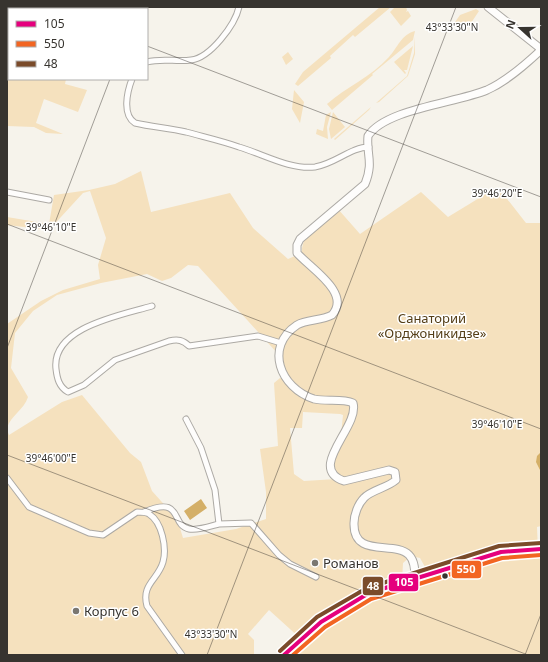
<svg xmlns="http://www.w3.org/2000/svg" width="548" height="662" viewBox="0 0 548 662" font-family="'Noto Sans',sans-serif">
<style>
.green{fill:#f5e1be;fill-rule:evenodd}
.water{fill:#d4af67}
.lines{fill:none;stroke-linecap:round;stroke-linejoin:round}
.minor-casing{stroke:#aca9a4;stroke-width:7}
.tertiary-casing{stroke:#aca9a4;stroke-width:9}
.primary-casing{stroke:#aca9a4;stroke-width:10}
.minor{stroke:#fefdfc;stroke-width:5}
.tertiary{stroke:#fefdfc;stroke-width:7}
.primary{stroke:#fefdfc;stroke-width:8}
.bus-1-casing{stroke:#fff;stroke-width:7}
.bus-2-casing{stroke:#fff;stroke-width:7}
.bus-3-casing{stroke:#fff;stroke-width:7}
.bus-1{stroke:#e5007d;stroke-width:4}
.bus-2{stroke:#f26522;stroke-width:4}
.bus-3{stroke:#7a4b2a;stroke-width:4}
.ticks{fill:none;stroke:#37342f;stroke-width:1;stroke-opacity:0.45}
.poi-dot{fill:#7a7771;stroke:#fff;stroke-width:1.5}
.bus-dot{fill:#37342f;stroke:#fff;stroke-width:1.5}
.labels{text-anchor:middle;stroke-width:3;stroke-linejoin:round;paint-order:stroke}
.park-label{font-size:13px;fill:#543e17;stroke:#fff}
.poi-label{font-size:13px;fill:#37342f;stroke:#fff;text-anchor:start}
.ticks-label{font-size:10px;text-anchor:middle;fill:#37342f;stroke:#fff;stroke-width:3;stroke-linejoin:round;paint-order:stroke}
.line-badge{stroke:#fff;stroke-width:1.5}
.badge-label{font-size:11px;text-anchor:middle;font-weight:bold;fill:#fff}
</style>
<rect width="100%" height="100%" fill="#f6f3eb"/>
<path class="green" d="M7,7H113L112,9H9V79H66L65,84L87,90L78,112L44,99L36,123L63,134L46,133L34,127L7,126Z
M380,7H391L355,37L353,35L330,56L331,58L298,86L295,84L303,72Z
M395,7H406L407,10L406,12L408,11L411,16L401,26L390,12Z
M476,9L479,11L467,29L455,22L460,15Z
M415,31L413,40L372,74L373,75L332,110L327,104C346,87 371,77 389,57C398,47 401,35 415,31Z
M415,36V54L408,76L379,102L376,103L407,76L414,53Z
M413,46L407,70H404L406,73L405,74L394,62Z
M288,52L293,59L286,65L282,57Z
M294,90L304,102L300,123L292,109Z
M371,107L369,110L335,140L334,139Z
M331,112L327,127L328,139L316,134L317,129L323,131L326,115Z
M333,112L345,127L331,139L329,129Z
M141,171L151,212L230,193L253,228L288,259L302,253C301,232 324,220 338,209L360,234L421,192L448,217L494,189L504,195L526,223H540L541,221V526L537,527L538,550H541V655H285L301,639L269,610L248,634L254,640V655H7V430L9,435L62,402L82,395L130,453L141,462L152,491L170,511L179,525L183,538L236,529L266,519V492L260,449L278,446L274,383L280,378L286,380L278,354L198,266L188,265L171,278L162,281L147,274L101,283L57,295L33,311L15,333L11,368L28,397C24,410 11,415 7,428V324L41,301L63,290L100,279L98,265L106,238L90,191L83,193L49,230L7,225V217L49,224L54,195L89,190L115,184ZM303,412L340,414L343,415L341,435L330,466L337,479L304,481L294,474L290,428H302ZM411,556L420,558L429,574L402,583L403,563Z"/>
<path class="water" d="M541,452V472L536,462L537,456Z
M201,499L207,508L190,520L184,511Z"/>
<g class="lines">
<g class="minor-casing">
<path id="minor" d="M147,62C161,58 177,62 191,60C210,58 235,25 239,7
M132,79C127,92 122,115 135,123C152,127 169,128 186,132C204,137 222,141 239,147C263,154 290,170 315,167C335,164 351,147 369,147
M7,192L49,200
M152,306C122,315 51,327 56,369C57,378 59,387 68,392L84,385L115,360L169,341C178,339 183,340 189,346L258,336L281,343
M7,478L29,507L89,533L103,535L137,512C141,512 146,512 149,514C162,522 167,548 163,562C158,580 141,584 147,606L182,655
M144,512C184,495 170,525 189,529C197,531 211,526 219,524L215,490L201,448L186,419
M219,524L251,523L279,555L290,564L316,577"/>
</g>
<g class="tertiary-casing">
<path id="tertiary" d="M488,7L541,49
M415,578C415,571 415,561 409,555C394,540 353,559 354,523C354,515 358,504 364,498C371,490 387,488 396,480L395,472L389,470L344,481C306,468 360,427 353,403C342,398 326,402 314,399C280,388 264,347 297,325C307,319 321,321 332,315C352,293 310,268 297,253V245L300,239L365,184C374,162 366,154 368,136C385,109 456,103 487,90C507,81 525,65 541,50"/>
</g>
<g class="primary-casing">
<path id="primary" d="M284,655L321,622L369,593L501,552L541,549"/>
</g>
<use href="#minor" class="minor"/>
<use href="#tertiary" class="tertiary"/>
<use href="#primary" class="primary"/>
<g class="bus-1-casing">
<path id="bus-1" d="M284,655L321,622L369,593L501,552L541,549"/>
</g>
<g class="bus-2-casing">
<path id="bus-2" d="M293,655L325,627L371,599L502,558L541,555"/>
</g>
<g class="bus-3-casing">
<path id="bus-3" d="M280,651L317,617L367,588L499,546L541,543"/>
</g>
<use href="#bus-1" class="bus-1"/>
<use href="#bus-2" class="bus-2"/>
<use href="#bus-3" class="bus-3"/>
</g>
<path class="ticks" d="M45,7L50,9M137,9L138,7M147,46L541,197M7,224L541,429M7,348L110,79M7,455L528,655M207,655L456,7M525,655L541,614"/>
<g class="poi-dot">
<circle cx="315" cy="563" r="4"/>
<circle cx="76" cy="611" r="4"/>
</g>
<circle class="bus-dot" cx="445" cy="576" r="3.5"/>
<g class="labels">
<g class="park-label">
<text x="432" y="323">Санаторий<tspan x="432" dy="15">«Орджоникидзе»</tspan></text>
</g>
<g class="poi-label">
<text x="323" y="568">Романов</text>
<text x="84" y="616">Корпус 6</text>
</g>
</g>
<g class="ticks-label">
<text x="452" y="31">43°33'30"N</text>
<text x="497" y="197">39°46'20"E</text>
<text x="51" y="231">39°46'10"E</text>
<text x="497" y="428">39°46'10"E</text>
<text x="51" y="462">39°46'00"E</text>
<text x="211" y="638">43°33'30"N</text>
</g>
<g class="line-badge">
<rect x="451" y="560" width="31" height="19" rx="4" fill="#f26522"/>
<rect x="388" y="573" width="31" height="19" rx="4" fill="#e5007d"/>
<rect x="362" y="576" width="22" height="20" rx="4" fill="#7a4b2a"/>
</g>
<g class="badge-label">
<text x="466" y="573">550</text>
<text x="404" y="586">105</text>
<text x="373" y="590">48</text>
</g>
<rect width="548" height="662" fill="none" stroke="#37342f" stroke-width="16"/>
<rect x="8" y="8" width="140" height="72" fill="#ffffff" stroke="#afaeac"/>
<rect x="16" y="21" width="20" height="6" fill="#e5007d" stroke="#afaeac"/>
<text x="44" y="28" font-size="12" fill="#37342f">105</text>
<rect x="16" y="41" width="20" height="6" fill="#f26522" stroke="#afaeac"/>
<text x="44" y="48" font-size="12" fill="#37342f">550</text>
<rect x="16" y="61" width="20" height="6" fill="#7a4b2a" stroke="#afaeac"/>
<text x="44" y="68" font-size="12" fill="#37342f">48</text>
<g transform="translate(520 28) rotate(291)" stroke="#ffffff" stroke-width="3" paint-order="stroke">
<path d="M0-3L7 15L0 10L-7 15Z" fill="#37342f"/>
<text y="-6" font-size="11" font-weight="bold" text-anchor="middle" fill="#37342f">N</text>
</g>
</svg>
